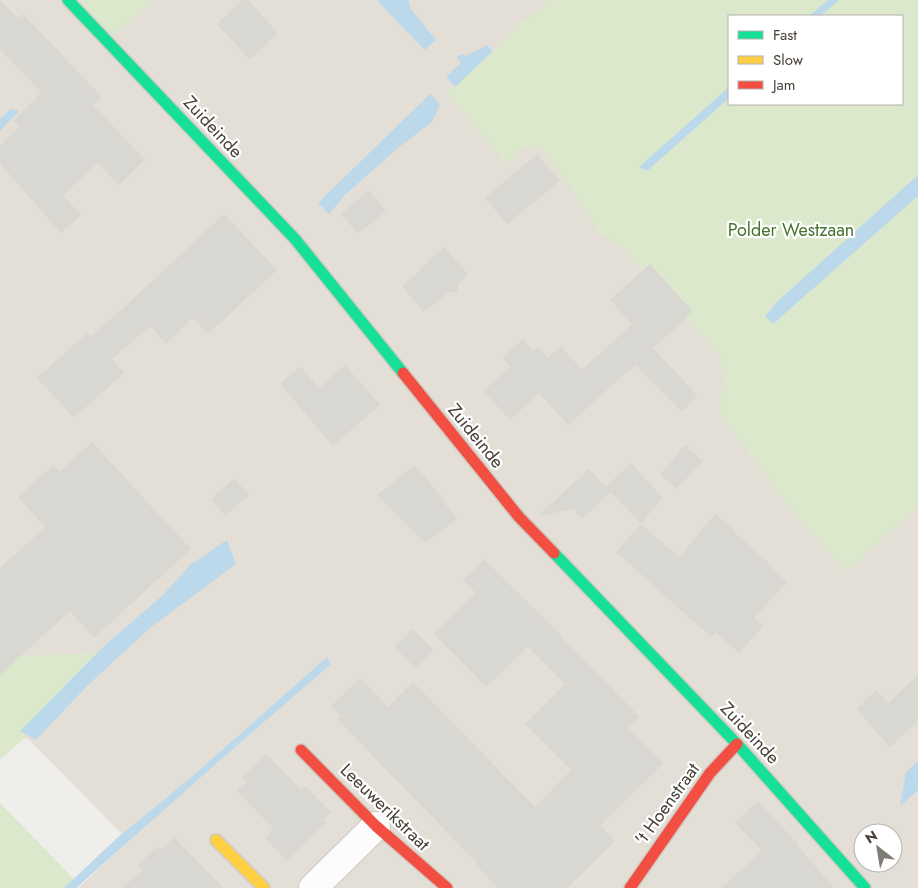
<svg xmlns="http://www.w3.org/2000/svg" width="918" height="888" viewBox="0 0 918 888" font-family="Jost,sans-serif">
<style>
.residential{fill:#e3dfd7;fill-rule:evenodd}
.green{fill:#dce8cb;fill-rule:evenodd}
.water{fill:#bcd8eb}
.building{fill:#d9d7d2}
.lines{fill:none;stroke-linecap:round;stroke-linejoin:round}
.street-casing{stroke:#cdcbc7;stroke-width:30}
.fast-casing{stroke:#cecac1;stroke-width:14}
.slow-casing{stroke:#cecac1;stroke-width:14}
.jam-casing{stroke:#cecac1;stroke-width:14}
.street{stroke:#fdfcfc;stroke-width:28}
.fast{stroke:#16e098;stroke-width:11}
.slow{stroke:#ffcf43;stroke-width:11}
.jam{stroke:#f24e42;stroke-width:11}
.labels{text-anchor:middle;stroke-width:4.5;stroke-linejoin:round;paint-order:stroke}
.street-label{font-size:18px;fill:#453f36;stroke:#fff}
.park-label{font-size:18px;fill:#47732d;stroke:#fff}
</style>
<rect width="100%" height="100%" fill="#efeeea"/>
<path class="residential" d="M0,0H719L729,16V104L918,225V888H78L129,841L27,738L22,740L13,730L0,741ZM863,833H893V863H863Z"/>
<path class="green" d="M78,0H153L112,37Z
M550,0H918V507L846,571L793,512L719,412L723,379L720,355L620,245L600,234L573,190L539,146L525,147L506,163L447,93L508,37L524,18L527,20ZM729,16H902V104H729Z
M116,652L10,751L0,760V657Z
M0,803L79,884L75,888H0Z"/>
<path class="water" d="M379,0H408L411,9L436,40L425,50L378,2Z
M828,0H839L821,16H809Z
M487,45L493,51L455,87L446,77L461,63L457,58L461,54L466,56Z
M729,87V98L647,171L639,167Z
M430,94L440,104L432,122L399,147L345,195L329,214L318,203Z
M11,109L19,111L0,131V119Z
M918,175V196L773,324L765,316L779,300Z
M227,540L236,564L151,627L87,686L36,740L20,731L105,645L162,596L190,565Z
M327,657L331,664L218,762L76,888H64L116,839L195,774Z
M918,761V790L900,806L906,772Z"/>
<path class="building" d="M0,0L18,18L23,14L102,97L93,105L145,160L119,185L98,163L63,195L81,215L61,233L0,164V145L19,127L13,121L42,93L0,49Z
M242,0H248L278,33L250,60L217,24Z
M537,154L560,181L507,224L485,198Z
M369,190L386,211L358,234L341,214Z
M224,214L277,270L208,334L193,318L166,344L150,326L112,359L124,373L74,418L37,378L87,333L91,336L105,323L106,324Z
M444,246L468,275L458,284L457,292H449L424,312L402,286L416,274V273Z
M650,264L693,312L653,348L698,396L682,411L635,365L568,425L539,393L510,420L483,391L511,367L502,358L523,339L533,351L538,347L548,358L561,346L582,370L632,324L610,300Z
M345,365L380,405L333,446L280,384L300,366L319,388Z
M92,442L191,549L94,638L70,611L0,675V568L45,527L18,497L53,465L59,472Z
M685,445L703,461L677,489L660,475Z
M631,463L663,498L641,523L611,492L582,519L573,509L540,516L539,515L589,469L606,487Z
M415,465L444,500L443,501L457,519L425,543L377,495Z
M234,478L249,495L225,516L211,499Z
M715,514L733,529L732,530L773,567L772,568L787,582L754,618L763,626L739,653L715,632L711,637L616,552L641,524L679,557Z
M484,559L562,636L561,637L613,688L612,689L640,717L628,728L664,763L600,825L615,841L567,888H498L476,865L477,863L337,719L340,716L331,706L360,678L388,707L413,682L535,807L571,770L525,724L565,684L528,647L486,687L434,634L476,593L463,581Z
M413,629L434,650L415,668L394,647Z
M918,675V721L890,747L856,709L876,690L888,703Z
M266,754L301,790L305,786L331,812L323,820L326,823L287,861L265,838L274,829L237,791L247,781L242,777Z
M758,801L798,844L797,845L834,888H721L762,851L735,823Z
M174,837L223,888H122L142,870L138,865L157,846L161,850Z"/>
<g class="lines">
<g class="street-casing">
<path id="street" d="M313,888L376,826"/>
</g>
<g class="fast-casing">
<path id="fast" d="M68,0L295,239L403,373
M554,553L737,744L865,888"/>
</g>
<g class="slow-casing">
<path id="slow" d="M216,840L264,888"/>
</g>
<g class="jam-casing">
<path id="jam" d="M403,373L519,517L554,553
M301,750L376,826L447,888
M630,888L710,773L737,744"/>
</g>
<use href="#street" class="street"/>
<use href="#fast" class="fast"/>
<use href="#slow" class="slow"/>
<use href="#jam" class="jam"/>
</g>
<g class="labels">
<g class="street-label">
<text transform="translate(213 127) rotate(47)" y="6">Zuideinde</text>
<text transform="translate(476 436) rotate(51)" y="6">Zuideinde</text>
<text transform="translate(750 733) rotate(47)" y="6">Zuideinde</text>
<text transform="translate(667 804) rotate(-54)" y="6">'t Hoenstraat</text>
<text transform="translate(385 807) rotate(44)" y="6">Leeuwerikstraat</text>
</g>
<g class="park-label">
<text x="791" y="236">Polder Westzaan</text>
</g>
</g>
<rect x="728" y="15" width="175" height="90" fill="#ffffff" stroke="#b5b2af"/>
<rect x="738" y="31" width="25" height="8" fill="#16e098" stroke="#b5b2af"/>
<text x="773" y="40" font-size="15" fill="#453f36">Fast</text>
<rect x="738" y="56" width="25" height="8" fill="#ffcf43" stroke="#b5b2af"/>
<text x="773" y="65" font-size="15" fill="#453f36">Slow</text>
<rect x="738" y="81" width="25" height="8" fill="#f24e42" stroke="#b5b2af"/>
<text x="773" y="90" font-size="15" fill="#453f36">Jam</text>
<g transform="translate(878 848) rotate(329)"><circle r="24" fill="#ffffff" stroke="#b5b2af"/>
<path d="M0-4L9 19L0 12L-9 19Z" fill="#807c75"/>
<text y="-8" font-size="14" font-weight="bold" text-anchor="middle" fill="#453f36">N</text>
</g>
</svg>
